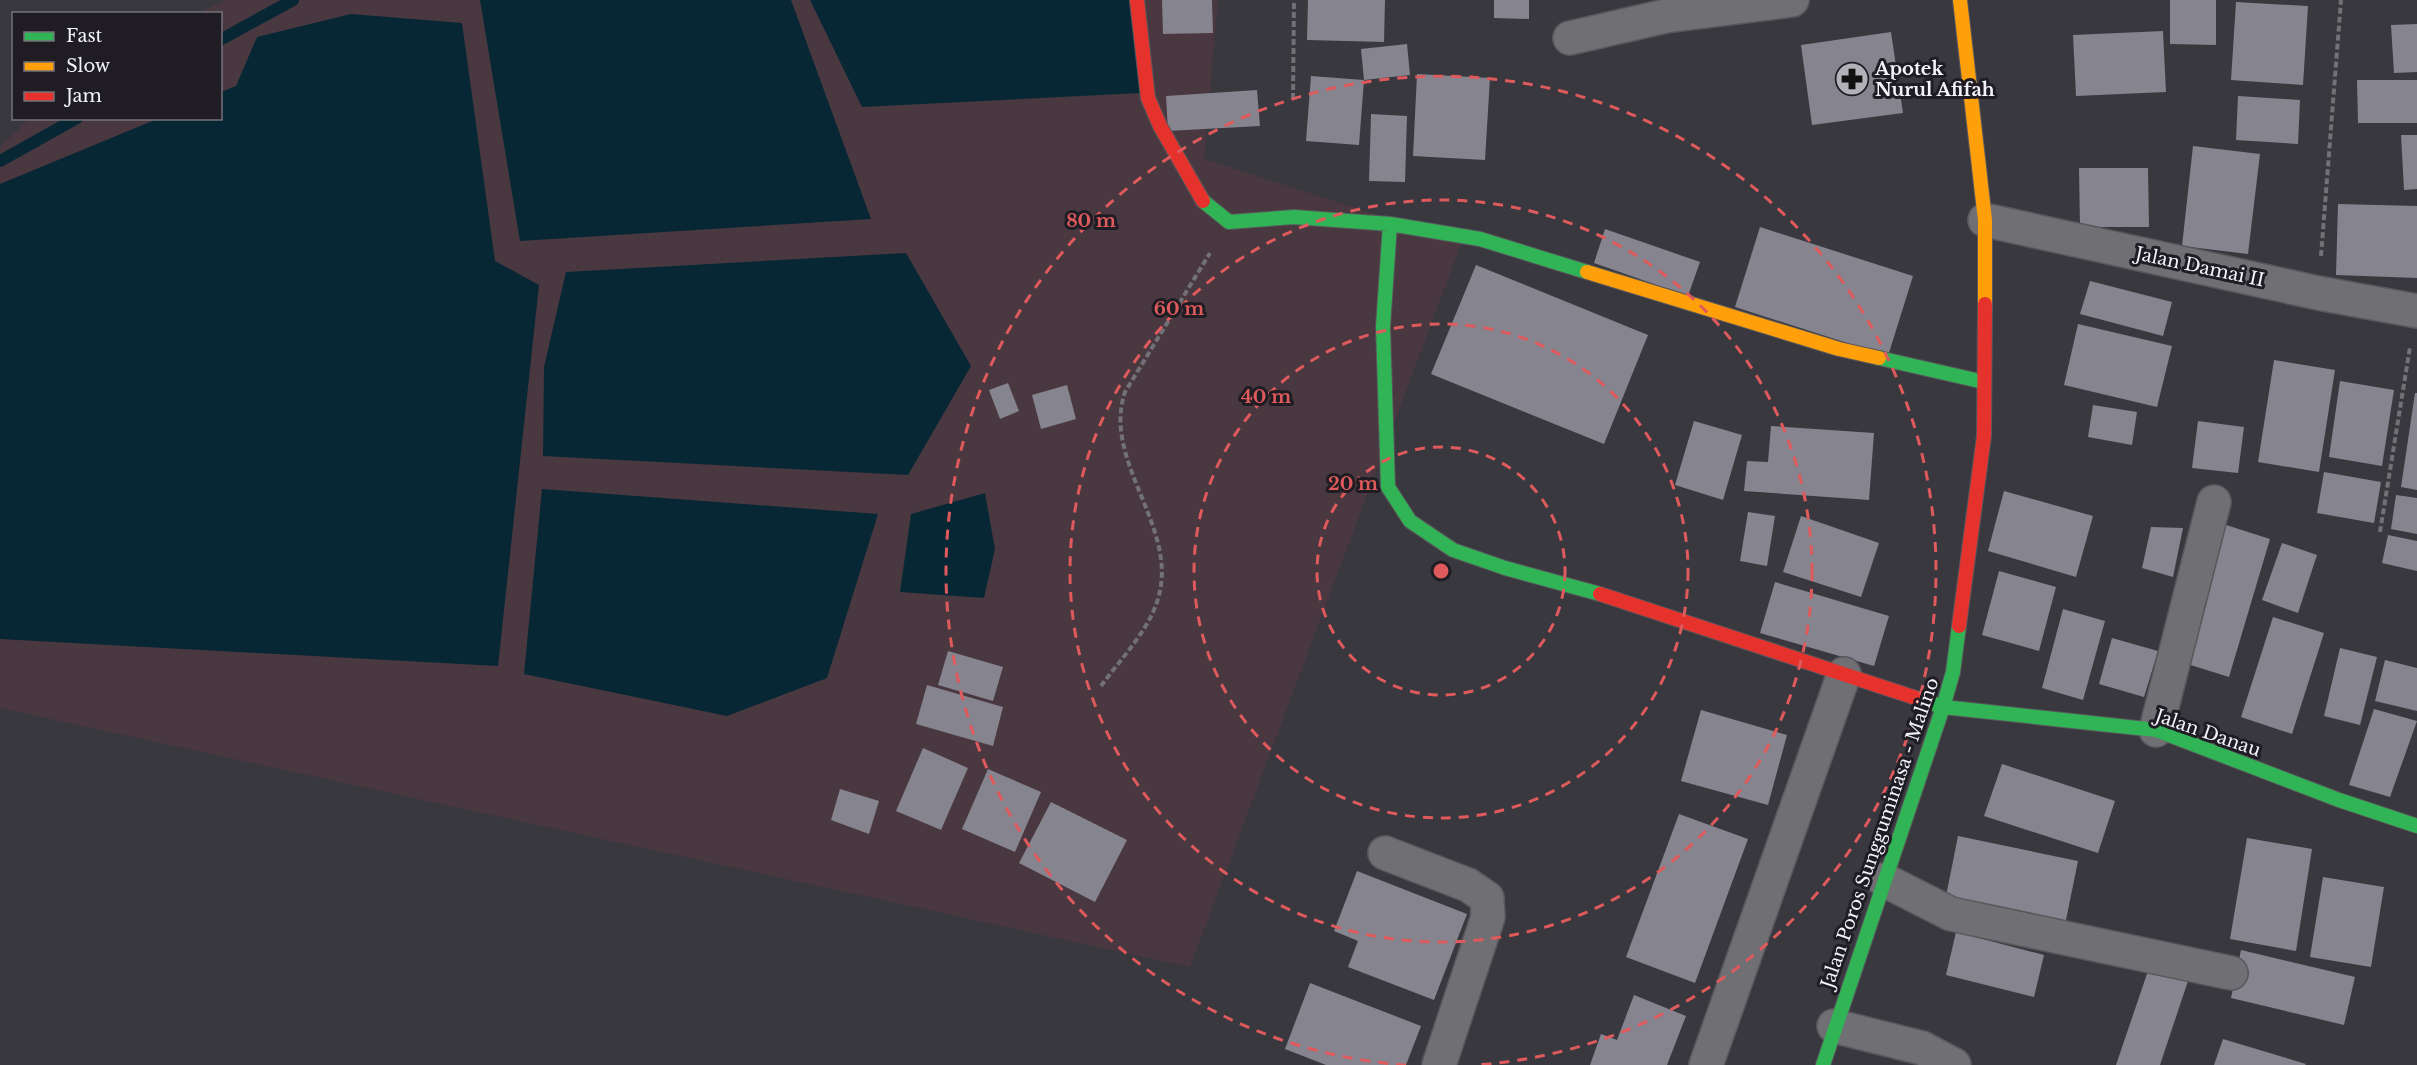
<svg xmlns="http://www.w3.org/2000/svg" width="2417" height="1065" viewBox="0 0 2417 1065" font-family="'Libre Baskerville',serif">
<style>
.industrial{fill:#49383f}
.water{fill:#082735}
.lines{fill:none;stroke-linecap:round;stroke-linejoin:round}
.stream{stroke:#082735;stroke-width:12}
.building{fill:#86848e}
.street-casing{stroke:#58575c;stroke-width:36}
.fast-casing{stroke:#58575c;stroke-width:16}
.slow-casing{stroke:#58575c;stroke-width:16}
.jam-casing{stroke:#58575c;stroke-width:16}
.path{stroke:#727175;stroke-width:4;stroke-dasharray:6 3;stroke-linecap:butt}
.street{stroke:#706f74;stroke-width:33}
.fast{stroke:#30b455;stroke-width:14}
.slow{stroke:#ff9f0a;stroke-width:14}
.jam{stroke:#e5322d;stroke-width:14}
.ring{fill:none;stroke:#de5a5c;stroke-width:3;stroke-dasharray:10 8}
.labels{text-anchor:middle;stroke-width:6;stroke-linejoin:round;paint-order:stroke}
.poi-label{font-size:18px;font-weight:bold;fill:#f4f2fa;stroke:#1f1d23;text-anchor:start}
.street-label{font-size:18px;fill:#f4f2fa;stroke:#1f1d23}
.centre{fill:#de5a5c;stroke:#1f1d23;stroke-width:3}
.ring-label{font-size:18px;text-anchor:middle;font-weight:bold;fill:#de5a5c;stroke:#1f1d23;stroke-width:6;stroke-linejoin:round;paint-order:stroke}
</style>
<rect width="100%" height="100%" fill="#39383e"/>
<path class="industrial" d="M225,0H1218L1204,159L1462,242L1190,967L0,708V147L29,119L220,118V14L198,13Z"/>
<path class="water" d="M480,0H791L871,219L520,241Z
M810,0H1129L1140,93L862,107Z
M351,14L462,23L495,261L539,285L498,666L0,639V184L157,119L220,118L221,92L236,86L257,37Z
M906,253L971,366L908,475L543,456L544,367L566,272Z
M542,489L878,514L827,678L727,716L524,674Z
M985,493L995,549L984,598L900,592L911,514Z"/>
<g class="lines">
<path class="stream" d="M220,40L293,0
M0,161L77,118"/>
</g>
<path class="building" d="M1162,0H1212L1213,33L1163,34Z
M1308,0H1385L1384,42L1307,40Z
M1494,0H1529V19L1494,18Z
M2170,0H2216V45L2170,44Z
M2236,2L2308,6L2303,85L2231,80Z
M2417,24V72L2394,73L2391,25Z
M2163,31L2166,92L2076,96L2073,35Z
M1891,32L1903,113L1812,125L1801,45Z
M1407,44L1410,75L1364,80L1361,49Z
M1417,74L1490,78L1485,160L1413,156Z
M1311,76L1364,80L1359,145L1306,141Z
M2357,80H2417V123H2358Z
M1257,90L1260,126L1168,131L1166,96Z
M2238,96L2300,100L2298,144L2236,140Z
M1371,114L1407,116L1405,182L1369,181Z
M2401,135H2417V189L2404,190Z
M2193,146L2260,154L2248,254L2182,246Z
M2079,168H2148L2149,227H2080Z
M2338,204L2417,206V278L2336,275Z
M1760,227L1913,276L1888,356L1735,307Z
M1605,229L1700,262L1688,296L1594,263Z
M1476,265L1648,335L1604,444L1431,374Z
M2090,281L2172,302L2163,336L2080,314Z
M2078,324L2172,346L2157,407L2064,385Z
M2274,360L2335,370L2319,472L2258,462Z
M2340,381L2394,390L2382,466L2329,457Z
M1008,383L1019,411L1000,419L989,390Z
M1067,385L1076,419L1041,429L1032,395Z
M2415,393H2417V490L2401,487Z
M2093,405L2137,412L2132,445L2088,437Z
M1694,421L1742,435L1723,500L1675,485Z
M2198,421L2244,427L2238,473L2192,468Z
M1771,426L1874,433L1869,500L1744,491L1747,461L1768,462Z
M2324,472L2381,482L2374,523L2317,513Z
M2004,491L2093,516L2076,577L1988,551Z
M2396,495L2417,498V534L2391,529Z
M1748,512L1775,516L1767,566L1740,561Z
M1801,516L1879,543L1861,597L1783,572Z
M2223,524L2270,539L2229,677L2181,662Z
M2151,527L2183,528L2173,577L2142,568Z
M2388,535L2417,541V571L2382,563Z
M2282,543L2317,555L2298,613L2262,600Z
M1999,571L2056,587L2039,651L1982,635Z
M1775,582L1889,616L1874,666L1760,633Z
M2063,609L2105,621L2083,700L2042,688Z
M2273,617L2324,633L2292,734L2241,717Z
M2112,638L2158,651L2144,697L2099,684Z
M2340,648L2377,657L2360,725L2324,716Z
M948,651L1003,667L993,701L938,685Z
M2385,660L2417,668V711L2375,701Z
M927,685L1003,707L993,746L916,724Z
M2374,709L2417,721L2390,797L2349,785Z
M1701,710L1787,735L1768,805L1681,781Z
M923,748L968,768L941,830L896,811Z
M2002,764L2115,801L2098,853L1984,816Z
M988,769L1041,792L1015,852L962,829Z
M840,789L879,801L869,834L831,820Z
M1051,802L1127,840L1095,902L1019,863Z
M1679,814L1748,839L1695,983L1626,957Z
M1958,836L2078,861L2065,925L1945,901Z
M2247,838L2312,849L2296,951L2230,939Z
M1357,871L1467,914L1434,1000L1348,967L1358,941L1334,931Z
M2323,877L2384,887L2371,967L2310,957Z
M1956,932L2044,955L2034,997L1946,975Z
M2241,950L2355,977L2344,1025L2231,998Z
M2151,962L2190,975L2160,1065H2116Z
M1310,983L1421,1026L1406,1065H1326L1285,1049Z
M1634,995L1686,1016L1667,1065H1590L1601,1034L1617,1040Z
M2223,1039L2306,1064L2305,1065H2214Z"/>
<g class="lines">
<g class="street-casing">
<path id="street" d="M1570,38L1666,16L1792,0
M1985,220L2318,293L2417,311
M2156,730L2214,502
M1385,853L1468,885L1487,898L1488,917L1439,1065
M1884,880L1951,914L2231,973
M1834,1026L1922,1048L1954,1065
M1706,1065L1844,674"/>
</g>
<g class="fast-casing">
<path id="fast" d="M1203,201L1229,222L1294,217L1390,224L1480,239L1587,272
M1390,224L1383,327L1388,487L1410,521L1453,550L1505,568L1600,594
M1879,358L1984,382
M1916,698L1943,707L2156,730L2339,800L2417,826
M1823,1065L1943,707L1953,672L1959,626"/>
</g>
<g class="slow-casing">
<path id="slow" d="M1960,0L1985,220V304
M1587,272L1839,349L1879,358"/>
</g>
<g class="jam-casing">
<path id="jam" d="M1137,0L1148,98L1160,126L1203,201
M1600,594L1916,698
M1959,626L1984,436L1985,304"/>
</g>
<path class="path" d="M1293,99L1294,0
M2321,256L2341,0
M2380,532L2410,347
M1101,686C1120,660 1147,632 1157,602C1182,529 1101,463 1125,392L1210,253"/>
<use href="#street" class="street"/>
<use href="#fast" class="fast"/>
<use href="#slow" class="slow"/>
<use href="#jam" class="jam"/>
</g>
<g class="ring">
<circle cx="1441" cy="571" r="124"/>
<circle cx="1441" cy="571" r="247"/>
<circle cx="1441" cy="571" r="371"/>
<path d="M1406 1065A495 495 0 1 1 1476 1065"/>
</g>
<defs>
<g id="pharmacy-disc" transform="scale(1.725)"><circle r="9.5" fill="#b3b1b8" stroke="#1f1d23"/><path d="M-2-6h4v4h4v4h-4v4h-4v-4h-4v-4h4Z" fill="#111"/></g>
</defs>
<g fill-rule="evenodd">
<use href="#pharmacy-disc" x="1852" y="79"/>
</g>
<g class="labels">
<g class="poi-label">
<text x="1875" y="75">Apotek<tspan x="1875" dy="21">Nurul Afifah</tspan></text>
</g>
<g class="street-label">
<text transform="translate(2200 267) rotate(12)" y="6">Jalan Damai II</text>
<text transform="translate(2208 733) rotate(19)" y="6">Jalan Danau</text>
<text transform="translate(1880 833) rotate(-71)" y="6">Jalan Poros Sungguminasa - Malino</text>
</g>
</g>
<circle cx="1441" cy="571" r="9" class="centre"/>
<g class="ring-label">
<text x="1091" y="227">80 m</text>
<text x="1179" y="315">60 m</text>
<text x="1266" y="403">40 m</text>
<text x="1353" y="490">20 m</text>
</g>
<rect x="12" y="12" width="210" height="108" fill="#1f1d23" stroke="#747279" stroke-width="1.5"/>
<rect x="24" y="32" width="30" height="9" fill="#30b455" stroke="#747279" stroke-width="1.5"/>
<text x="66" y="42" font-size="18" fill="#f4f2fa">Fast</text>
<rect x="24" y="62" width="30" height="9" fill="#ff9f0a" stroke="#747279" stroke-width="1.5"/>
<text x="66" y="72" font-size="18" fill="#f4f2fa">Slow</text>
<rect x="24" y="92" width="30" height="9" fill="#e5322d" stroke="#747279" stroke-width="1.5"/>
<text x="66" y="102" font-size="18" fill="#f4f2fa">Jam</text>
</svg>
